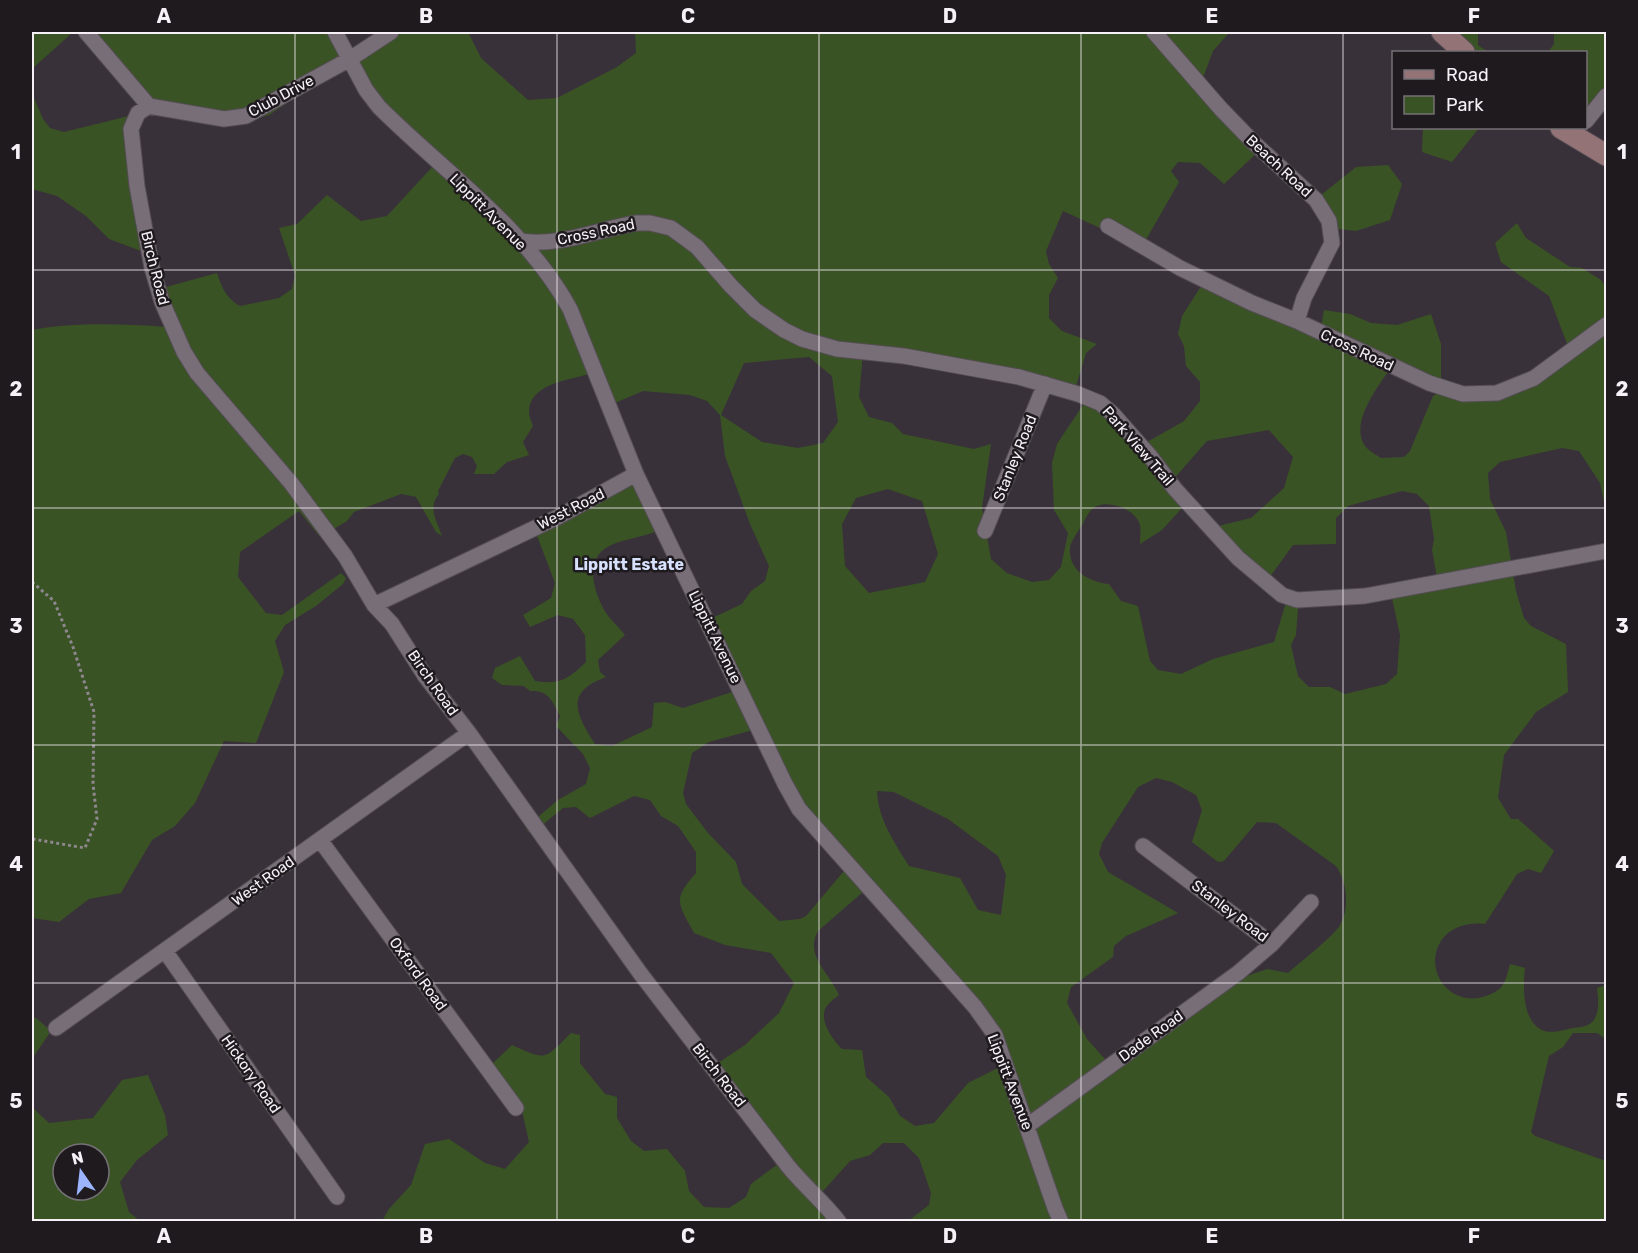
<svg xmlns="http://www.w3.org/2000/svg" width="1638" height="1253" viewBox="0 0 1638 1253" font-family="Rubik,sans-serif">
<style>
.green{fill:#3a5325;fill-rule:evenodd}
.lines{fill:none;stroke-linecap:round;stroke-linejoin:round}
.street-casing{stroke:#544d54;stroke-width:17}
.secondary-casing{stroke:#544d54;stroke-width:23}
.path{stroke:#8e878e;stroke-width:3;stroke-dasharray:3 3;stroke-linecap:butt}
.street{stroke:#786e77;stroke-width:15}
.secondary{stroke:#947376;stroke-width:21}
.grid{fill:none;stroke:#f7f1f7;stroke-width:1.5;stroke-opacity:0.55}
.labels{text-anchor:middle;stroke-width:5;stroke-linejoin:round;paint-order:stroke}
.street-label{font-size:15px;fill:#f7f1f7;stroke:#1e1a1e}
.neighbourhood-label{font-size:16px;font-weight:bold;fill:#d7e1fd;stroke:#1e1a1e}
.neatline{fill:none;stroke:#f7f1f7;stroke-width:2}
.grid-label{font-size:20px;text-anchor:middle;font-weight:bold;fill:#f7f1f7}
</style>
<rect width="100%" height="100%" fill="#393139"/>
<path class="green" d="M32,32H73L32,69Z
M98,32H334L357,57L401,32H468L481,58L528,100L557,98L617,67L636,53L635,32H1230L1213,51L1201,83L1260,150L1224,184L1200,163L1178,162L1171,171L1179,182L1143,245H1137L1063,211L1046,251L1049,264L1058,278L1049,295V318L1062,331L1097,344L1086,353L1074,393L863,353L859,397L869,417L892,423L903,434L974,449L991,444L982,508L991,559L1007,573L1032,582L1049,580L1061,567L1068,533L1054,510L1052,463L1057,444L1085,402L1095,405L1140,446L1184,421L1200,401V382L1186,366L1184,346L1178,334L1182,316L1205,280L1316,331L1322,322L1324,310L1350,314L1371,323L1397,325L1431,314L1441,344V390L1505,396L1572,357L1549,296L1501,262L1495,243L1517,223L1526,238L1570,267L1582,268L1601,280L1606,287V512L1600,483L1579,451L1562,448L1500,462L1488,473L1490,499L1506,532L1516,591L1524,618L1531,626L1566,644L1568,692L1536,712L1504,755L1498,798L1511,819H1518L1554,851L1541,873L1528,869L1517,874L1485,924C1470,922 1453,926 1443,938C1420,969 1451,1009 1486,996C1491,994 1499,991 1502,986C1506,981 1508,971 1510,964L1525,968C1523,986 1522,1018 1540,1029C1549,1035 1563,1030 1573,1028C1580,1027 1589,1027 1594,1020C1600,1011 1598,998 1597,988L1606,985V1039L1597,1033H1573L1563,1047L1549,1056L1531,1132L1535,1136L1606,1161V1221H908L929,1205L931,1193L919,1158L904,1143H883L870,1155L850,1161L816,1199L835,1221H382L389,1209L411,1185L425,1144L449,1139L485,1163L505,1169L529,1142L522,1111L492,1064L512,1045C547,1061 544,1060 571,1033L580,1035V1063L605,1094L617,1097V1118L631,1141L644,1151L667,1149L685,1171L689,1191L704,1207L729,1208L746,1197L751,1184L778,1164L709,1069L745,1045L779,1013L794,983L771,953L725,945L694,933C678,903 672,900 696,873V852L678,826L661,816L650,800L634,796L590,818L576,807L563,808L534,832H528L526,827L558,800L586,784L590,768L583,754L556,726L560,716C552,701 549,690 530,691L524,686L502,685L492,678L495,668L520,656L535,681C560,685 568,679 586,662L585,635L573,619L558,615L530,627L523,615L551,598L555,583L536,533L637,482L659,530C643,538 619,539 606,548C586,560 593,588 602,606C607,617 618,626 625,635L598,660L600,672L606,677C565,692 575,713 595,744L612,746L652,727L654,703L665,702L683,708L735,691L708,620L742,604L751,591L765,581L769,566L750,524L725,456L720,415L707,401L690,395L643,391L608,406L592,373C571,380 528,383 529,413C529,417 532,422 533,426L523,442L529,455L507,462L494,474H474L477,466L472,457L463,454L455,458L438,491L439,494C427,508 437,521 442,536L436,532L416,497L401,494L354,512L347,521L320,537L299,511L240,552L238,577L266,613L282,615L341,573L346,578L343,584L316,606L285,625L275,641L284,672L256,743L224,741L195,803L175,826L152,840L121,893L89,899L59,922L32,918V330C75,322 122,324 166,327L159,289L217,273C222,288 226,298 240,306L279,298L292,289L295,275L279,228L297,224L327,195L361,221L387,216L434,165L349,62L269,115L229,127L169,112H152L93,37ZM809,357L832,376L838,422L823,443L798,448L762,442L721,415L744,363ZM1391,367L1441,391L1433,396L1410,451L1404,457L1381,458C1376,455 1369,451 1365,446C1349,423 1378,387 1391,367ZM1269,430L1293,457L1284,488L1251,518L1214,527L1267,581L1293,545L1336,544V518L1348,506L1402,491L1417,494L1429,506L1434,539L1432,550L1438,583L1392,598L1400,635L1397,674L1386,684L1345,694L1330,687H1309L1298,676L1291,645L1296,635L1298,608L1295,599H1287L1274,642L1213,659L1181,674L1158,670L1150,661L1138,606L1121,601L1109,584C1090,582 1068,571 1070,548C1071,541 1077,533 1081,527C1085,520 1089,509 1097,506C1111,500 1136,510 1140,525C1141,530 1140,538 1140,544L1162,530L1182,508L1171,482L1207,441ZM888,489L922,501L938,554L925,582L869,593L845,566L842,524L856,498ZM753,730L844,871L806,916L800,919L779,921L742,884L736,862L708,833L686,804L683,793L692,753L709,742ZM1156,778L1172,782L1196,795L1202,810L1192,842L1218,862L1224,861L1257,822L1276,823L1336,866C1347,881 1350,908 1340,925C1335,935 1298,964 1288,973L1267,969L1244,977L1112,1067L1087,1039L1067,1003L1071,987L1113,957L1114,946L1126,936L1178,913L1108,872L1099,854L1102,843L1138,787ZM877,791L894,792L948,819L998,856L1006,875L1001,915L978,910L960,878L909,866C894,842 878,819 877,791ZM863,892L976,1009L1002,1066L968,1083L934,1123L915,1126L900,1116L889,1097L866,1077L862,1050L842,1049C833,1040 820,1023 825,1009C827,1004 834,999 839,995C830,973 804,956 818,931Z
M1438,32H1478V45L1488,52H1456Z
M1554,32H1606V104L1579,137L1559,128H1586V52H1548L1554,44Z
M32,93L43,119L50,128L64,132L141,113L133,132L149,254L109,239L86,216L57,196L32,189Z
M1423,128H1479L1452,162L1422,152Z
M1388,165L1402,184L1390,220L1356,231L1331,228L1316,199L1356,167Z
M32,1018H36L51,1031L32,1059Z
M148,1075L165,1115L168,1135L137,1160L120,1182L129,1212L140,1221H32V1107L49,1123L93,1118L122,1080ZM63,1154H99V1190H63Z"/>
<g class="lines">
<g class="street-casing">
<path id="street" d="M86,32L149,106L224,119L246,116L350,59L391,32
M335,32L366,90L379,107C444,172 525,227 570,309L636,474L785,784L799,809L975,1007L995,1035L1055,1208L1061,1222
M1154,32L1221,109L1253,142L1316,200L1329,221L1332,243L1304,298L1297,321
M149,106L138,113L131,129L137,186L152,268L162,302L184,352L197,373L291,483L345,556L374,605L392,624L425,676L469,733L640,973L788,1166C804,1186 824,1202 839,1222
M1586,121L1606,96
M1108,226L1180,268L1252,303L1297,321L1429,383L1463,394L1497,393L1534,378L1606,325
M520,241C560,247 598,229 637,223H650L671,228L697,247L731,286L755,310L784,330L802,339L837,349L904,356L1019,377L1078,394L1100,403L1113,414L1150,456L1175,489L1238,558L1282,595L1297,600L1365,596L1606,551
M985,531L1045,384
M374,605L558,517L636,474
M320,840L516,1108
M1143,846L1272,944
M165,951L337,1197
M56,1028L469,733
M1027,1126L1238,973L1272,944L1311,902"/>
</g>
<g class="secondary-casing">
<path id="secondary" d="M1442,32L1464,52
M1561,128L1606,155"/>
</g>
<path class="path" d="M32,582L54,601L73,647L94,712L93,784L97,819L85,848L32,839"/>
<use href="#street" class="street"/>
<use href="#secondary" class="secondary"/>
</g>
<path class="grid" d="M295,32V1222M557,32V1222M819,32V1222M1081,32V1222M1343,32V1222M32,270H1606M32,508H1606M32,745H1606M32,983H1606"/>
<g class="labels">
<g class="street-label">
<text transform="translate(281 96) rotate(-28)" y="5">Club Drive</text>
<text transform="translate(1279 166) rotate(43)" y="5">Beach Road</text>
<text transform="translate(488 212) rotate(45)" y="5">Lippitt Avenue</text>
<text transform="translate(596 232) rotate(-12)" y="5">Cross Road</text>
<text transform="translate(155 268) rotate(76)" y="5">Birch Road</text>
<text transform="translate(1357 350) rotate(25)" y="5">Cross Road</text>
<text transform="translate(1138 446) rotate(49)" y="5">Park View Trail</text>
<text transform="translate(1015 458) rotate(-68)" y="5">Stanley Road</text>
<text transform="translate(571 509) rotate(-27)" y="5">West Road</text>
<text transform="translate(715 637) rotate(64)" y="5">Lippitt Avenue</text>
<text transform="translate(433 683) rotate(55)" y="5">Birch Road</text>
<text transform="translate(263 881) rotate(-36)" y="5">West Road</text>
<text transform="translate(1230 911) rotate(37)" y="5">Stanley Road</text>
<text transform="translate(418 974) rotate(54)" y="5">Oxford Road</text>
<text transform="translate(1151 1036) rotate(-36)" y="5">Dade Road</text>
<text transform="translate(251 1074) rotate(55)" y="5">Hickory Road</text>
<text transform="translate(719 1075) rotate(52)" y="5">Birch Road</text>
<text transform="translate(1010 1082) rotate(69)" y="5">Lippitt Avenue</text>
</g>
<g class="neighbourhood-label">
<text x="629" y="570">Lippitt Estate</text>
</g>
</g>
<rect width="1638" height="1253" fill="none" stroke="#1e1a1e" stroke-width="66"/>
<rect x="1392" y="51" width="195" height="78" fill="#1e1a1e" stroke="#757075" stroke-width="1.5"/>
<rect x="1404" y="70" width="30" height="9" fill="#947376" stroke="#757075" stroke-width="1.5"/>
<text x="1446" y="81" font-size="18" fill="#f7f1f7">Road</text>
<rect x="1404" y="96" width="30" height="18" fill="#3a5325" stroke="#757075" stroke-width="1.5"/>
<text x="1446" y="111" font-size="18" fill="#f7f1f7">Park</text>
<g transform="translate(81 1172) rotate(346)"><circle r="28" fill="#1e1a1e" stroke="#757075" stroke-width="1.5"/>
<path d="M0-4.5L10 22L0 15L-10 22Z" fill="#9bb4fd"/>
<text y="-9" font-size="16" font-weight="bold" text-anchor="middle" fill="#f7f1f7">N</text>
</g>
<rect x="33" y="33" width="1572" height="1187" class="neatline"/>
<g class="grid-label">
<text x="164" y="23">A</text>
<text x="426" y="23">B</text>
<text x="688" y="23">C</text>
<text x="950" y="23">D</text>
<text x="1212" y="23">E</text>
<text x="1474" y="23">F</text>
<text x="16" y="159">1</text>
<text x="1622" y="159">1</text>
<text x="16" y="396">2</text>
<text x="1622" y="396">2</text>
<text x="16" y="633">3</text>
<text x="1622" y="633">3</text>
<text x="16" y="871">4</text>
<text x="1622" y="871">4</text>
<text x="16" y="1108">5</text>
<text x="1622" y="1108">5</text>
<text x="164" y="1243">A</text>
<text x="426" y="1243">B</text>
<text x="688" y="1243">C</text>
<text x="950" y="1243">D</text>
<text x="1212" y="1243">E</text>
<text x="1474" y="1243">F</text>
</g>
</svg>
